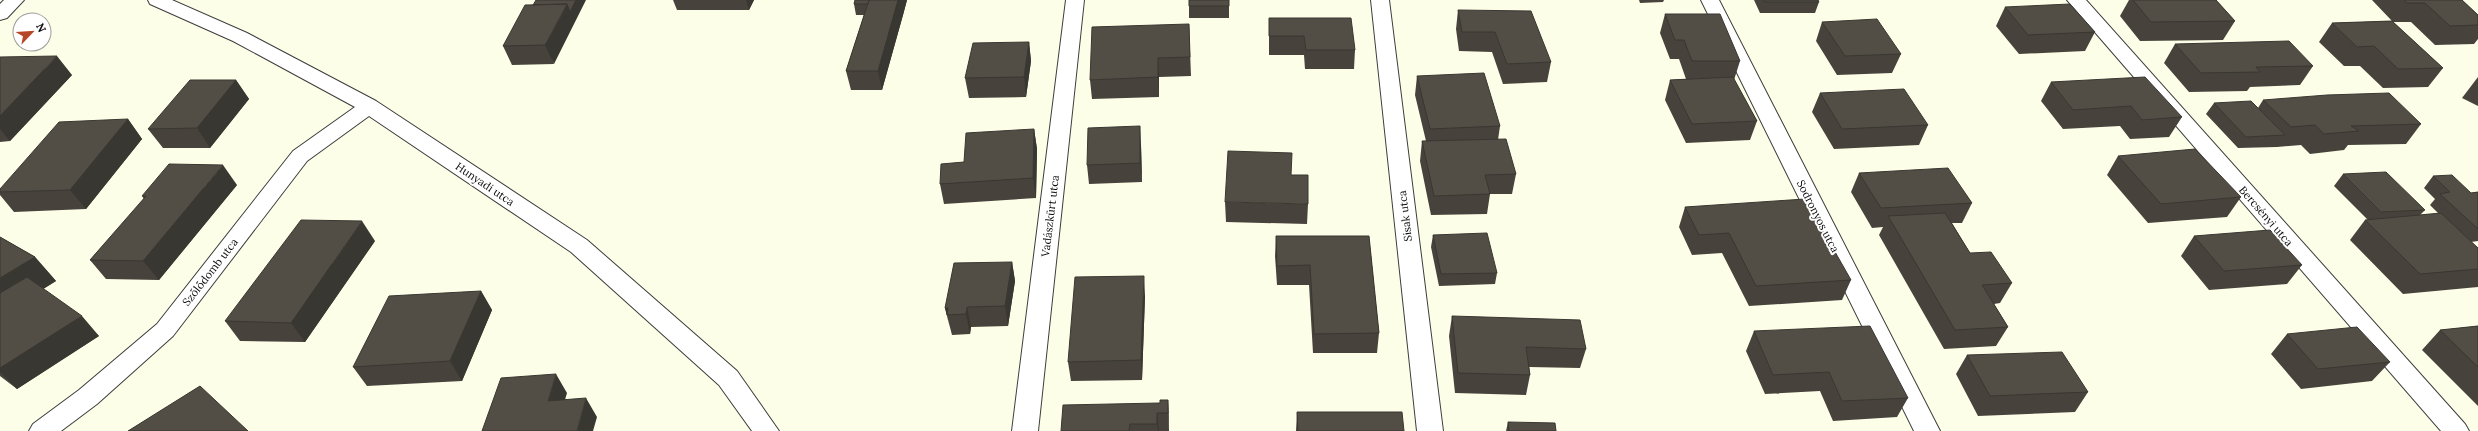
<svg xmlns="http://www.w3.org/2000/svg" width="2478" height="431" viewBox="0 0 2478 431" font-family="Lora,serif">
<style>
.lines{fill:none;stroke-linecap:round;stroke-linejoin:round}
.street-casing{stroke:#3d3d3d;stroke-width:2}
.street{fill:#fff;fill-rule:evenodd}
.wall{fill:#47433c}
.shaded-wall{fill:#393731}
.building{fill:#524e46;stroke:#393731}
.labels{text-anchor:middle;stroke-width:4;stroke-linejoin:round;paint-order:stroke}
.street-label{font-size:11px;fill:#0a0a0a;stroke:#fff}
</style>
<rect width="100%" height="100%" fill="#fdfee7"/>
<g class="lines">
<g class="street-casing">
<path id="street" d="M4,0H24L7,18L0,20V4Z
M148,0H172L247,33L376,101L587,240L737,371L779,431H752L719,385L571,252L369,116L307,161L173,336L97,404L61,431H29L33,424L79,390L157,324L293,151L355,107L233,41L150,4Z
M1066,0H1084L1038,431H1012Z
M1371,0H1389L1443,431H1417Z
M1701,0H1719L1940,431H1914Z
M2067,0H2086L2465,424L2469,431H2441Z"/>
</g>
<use href="#street" class="street"/>
</g>
<path class="wall" d="M673,0H754L749,10H677Z
M855,0H907L903,15L882,90H851L846,71L864,15H856L854,4Z
M1229,0V18H1189V6Z
M1639,0H1664L1663,2L1640,3Z
M1754,0H1818L1819,2L1815,13H1760Z
M2129,0H2216L2235,21L2223,40L2140,41L2120,16Z
M2372,0H2462L2478,15V39L2474,44L2435,45L2411,22H2393L2443,68L2428,87L2383,88L2360,66H2344L2319,42L2332,23L2392,21Z
M533,5L554,64L512,65L503,46Z
M2005,7L2095,32L2085,51L2019,54L1996,26Z
M1458,10L1551,62L1547,82L1503,84L1492,52L1459,51L1456,29Z
M1665,14L1740,61L1734,80L1757,121L1750,140L1686,143L1665,100L1670,80L1686,79L1679,59H1670L1660,33Z
M1269,18L1355,50L1354,69H1305L1304,55H1269Z
M1822,22L1901,54L1892,73L1837,75L1816,41Z
M1189,24L1191,76L1159,77V97L1092,99L1090,80Z
M1029,42L1031,61L1026,97L969,98L965,78Z
M2175,44L2313,66L2300,85L2250,87L2247,91L2189,92L2164,63Z
M0,57L72,75L10,141L0,142Z
M1417,76L1500,126L1498,140L1516,174L1512,194H1490L1487,214L1431,215L1420,161L1422,141H1426L1415,95Z
M2478,77V106L2462,98Z
M236,80L249,99L210,148H163L148,129Z
M2051,82L2182,117L2169,137L2130,139L2120,126L2063,129L2041,101Z
M1820,93L1928,125L1919,145L1834,149L1812,112Z
M2263,100L2421,124L2406,144L2348,145L2344,150L2310,154L2301,145L2277,147L2238,148L2206,114L2214,103L2258,108Z
M128,119L142,139L86,209L14,212L0,195V189Z
M1034,129L1037,149L1036,198L944,204L940,184L964,162Z
M1141,145L1142,182L1089,184L1087,165Z
M2118,156L2241,197L2227,217L2148,223L2107,175Z
M1859,173L1972,203L1962,223H1952L1970,253L2012,283L2000,303L1994,304L2008,327L1996,346L1944,349L1879,235L1883,227L1872,228L1851,192Z
M2343,174L2425,210L2420,215L2439,214L2430,205L2435,199L2424,188L2433,176L2471,193L2478,192V241L2471,242L2478,248V287L2403,294L2350,240L2365,220H2368L2334,186Z
M237,185L159,280L106,279L90,260L144,199L142,196Z
M1225,202L1308,204L1307,224L1226,222Z
M1685,207L1851,280L1842,300L1749,306L1722,253L1692,255L1679,227Z
M1433,235L1497,273L1495,284L1439,286L1431,247Z
M1276,236H1369L1379,333L1377,353H1313L1309,285H1277L1275,256Z
M2194,236L2302,265L2287,284L2209,290L2181,256Z
M0,237L35,257L56,281L43,289L99,336L17,389L0,376Z
M375,241L305,342L240,341L225,321Z
M1012,262L1015,281L1008,326L971,327L970,334L952,335L945,308Z
M481,291L492,310L462,381L367,386L353,367Z
M1145,296L1142,380L1071,381L1068,362Z
M1452,316L1586,349L1580,368L1529,367L1530,375L1526,395L1455,393L1449,336Z
M2478,326V406L2422,350L2440,330Z
M1754,331L1908,398L1897,417L1833,421L1820,391L1765,394L1746,351Z
M2287,334L2390,362L2372,381L2301,389L2271,354Z
M1967,355L2088,392L2075,412L1978,416L1956,374Z
M1168,400L1169,431H1061L1160,403Z
M1297,412L1404,431H1296Z
M1508,422L1556,431H1506Z"/>
<path class="shaded-wall" d="M576,0H586L554,64L545,45L567,4Z
M746,0H754L749,10Z
M898,0H907L903,15L882,90L878,71Z
M1029,42L1031,61L1026,97L1024,77Z
M57,56L72,75L10,141L0,129V116Z
M1158,58L1159,77V97L1158,77Z
M236,80L249,99L210,148L197,128Z
M128,119L142,139L86,209L70,190Z
M1140,126L1141,145L1142,182L1140,163Z
M1034,129L1037,149L1036,198L1033,178Z
M223,165L237,185L159,280L143,261Z
M362,221L375,241L305,342L291,323Z
M35,257L56,281L0,316V278Z
M1012,262L1015,281L1008,326L1005,306Z
M1144,276L1145,296L1142,380L1141,360Z
M481,291L492,310L462,381L450,361Z
M967,307L971,327L970,334L966,314Z
M945,308H948L947,315L950,328Z
M82,316L99,336L17,389L0,372V368Z
M556,374L567,393L559,420L548,401Z
M586,398L597,417L593,431H577Z
M1168,400L1169,420V431L1168,413Z
M1157,413L1159,431H1158L1157,424Z"/>
<path class="building" d="M536,0H576L570,12L567,4L533,5Z
M855,0H869L868,4H854Z
M869,0H898L878,71H846Z
M1189,0H1229V6H1189Z
M1763,0H1818L1819,2H1764Z
M2133,0H2216L2235,21L2151,22Z
M2404,0H2462L2478,15V25L2450,26L2425,3H2407Z
M567,4L545,45L503,46L525,5Z
M2070,4L2095,32L2028,35L2005,7Z
M1458,10L1531,11L1551,62L1507,64L1495,32H1462Z
M1665,14H1720L1740,61H1692L1684,40H1675Z
M1269,18H1351L1355,50H1306L1304,36H1269Z
M1877,19L1901,54L1845,56L1822,22Z
M2392,21L2443,68L2398,69L2374,46L2357,47L2332,23Z
M1189,24L1190,57L1158,58V77L1090,80L1092,27Z
M2289,41L2313,66L2256,67L2260,72L2201,73L2175,44Z
M1029,42L1024,77L965,78L973,43Z
M57,56L0,116V57Z
M1484,73L1500,126L1430,129L1417,76Z
M1733,77L1757,121L1692,124L1670,80Z
M2145,77L2182,117L2142,120L2131,106L2073,110L2051,82Z
M190,80H236L197,128L148,129Z
M1904,89L1928,125L1842,129L1820,93Z
M2389,93L2421,124L2351,126L2359,131L2324,134L2315,125L2291,127L2263,100L2327,95Z
M2251,101L2285,135L2246,137L2214,103Z
M128,119L70,190L0,192V189L59,122Z
M1140,126V163L1087,165L1088,128Z
M1034,129L1033,178L940,184L941,164L964,162L966,133Z
M1506,139L1516,174L1485,175L1490,194L1434,196L1422,141Z
M2195,149L2241,197L2161,204L2118,156Z
M1228,151L1292,153L1291,175H1308V204L1225,202Z
M169,164L223,165L143,261L90,260L146,196H142Z
M1948,168L1972,203L1881,208L1859,173Z
M2386,172L2425,210L2381,212L2343,174Z
M2452,175L2471,193L2478,192V229L2440,194L2450,192L2433,176Z
M1805,199L1851,280L1756,286L1729,233L1699,235L1685,207Z
M1945,213L1970,253L1991,252L2012,283L1982,285L2008,327L1955,330L1888,216Z
M2441,213L2478,248V269L2420,274L2365,220Z
M301,220L362,221L291,323L225,321Z
M2270,230L2302,265L2224,271L2194,236Z
M1487,233L1497,273L1441,274L1433,235Z
M1276,236H1369L1379,333L1314,334L1310,265L1277,266Z
M0,237L35,257L0,278Z
M1012,262L1005,306L967,307L966,314L947,315L948,308H945L954,263Z
M1144,276L1141,360L1068,362L1075,277Z
M27,277L82,316L0,368V293Z
M481,291L450,361L353,367L389,296Z
M1452,316L1580,320L1586,349L1526,347L1530,375L1458,373Z
M1870,326L1908,398L1842,401L1829,372L1773,375L1754,331Z
M2478,326V367L2440,330Z
M2357,327L2390,362L2318,369L2287,334Z
M2062,352L2088,392L1990,396L1967,355Z
M556,374L548,401L586,398L577,431H482L501,378Z
M200,386L248,431H128Z
M1160,400H1168V413H1157V424H1130L1129,431H1061L1063,405L1160,403Z
M1297,412H1402L1404,431H1298Z
M1508,422L1555,423L1556,431H1509Z"/>
<g class="labels">
<g class="street-label">
<text transform="translate(485 184) rotate(34)" y="4">Hunyadi utca</text>
<text transform="translate(1050 216) rotate(-83)" y="4">Vadászkürt utca</text>
<text transform="translate(1405 216) rotate(-97)" y="4">Sisak utca</text>
<text transform="translate(1818 216) rotate(63)" y="4">Sodronyos utca</text>
<text transform="translate(2266 216) rotate(49)" y="4">Bercsényi utca</text>
<text transform="translate(210 272) rotate(-52)" y="4">Szőlődomb utca</text>
</g>
</g>
<g transform="translate(32 32) rotate(65)"><circle r="19" fill="#ffffff" stroke="#9d9d9d"/>
<path d="M0-3L7 15L0 10L-7 15Z" fill="#b54627"/>
<text y="-6" font-size="11" font-weight="bold" text-anchor="middle" fill="#0a0a0a">N</text>
</g>
</svg>
